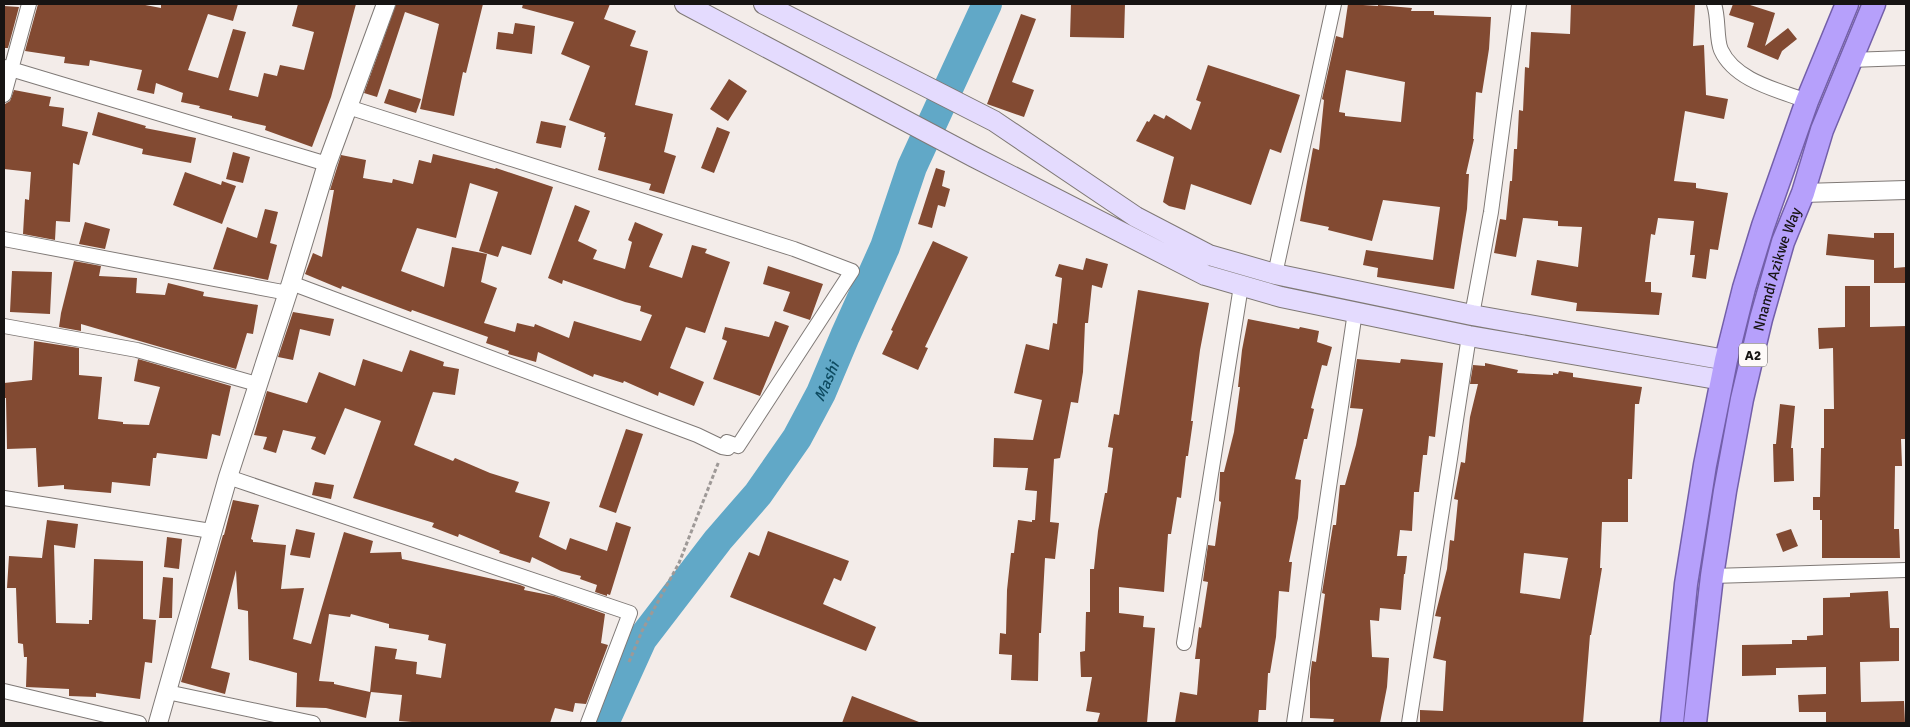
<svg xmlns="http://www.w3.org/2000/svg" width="1910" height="727" viewBox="0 0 1910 727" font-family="Signika,sans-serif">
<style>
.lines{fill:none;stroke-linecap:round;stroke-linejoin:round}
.river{stroke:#61a8c7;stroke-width:30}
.building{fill:#824a32;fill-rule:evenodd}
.minor-casing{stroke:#7f7976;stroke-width:16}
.tertiary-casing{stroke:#7f7976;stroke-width:20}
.secondary-casing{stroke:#7f7976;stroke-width:22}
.trunk-casing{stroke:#735fa9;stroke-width:25}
.path{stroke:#9e9997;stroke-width:3;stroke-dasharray:4 2.5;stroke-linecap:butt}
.minor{stroke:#fff;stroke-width:14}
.tertiary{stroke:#fff;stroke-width:18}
.secondary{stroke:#e4dbfe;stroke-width:20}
.trunk{stroke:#b6a0fb;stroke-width:22}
.labels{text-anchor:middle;stroke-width:5;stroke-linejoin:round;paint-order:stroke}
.shield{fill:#fefaf8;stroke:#5c5958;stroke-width:1}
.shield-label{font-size:14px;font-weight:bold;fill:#171413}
.street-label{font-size:15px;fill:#171413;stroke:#fefaf8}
.water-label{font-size:16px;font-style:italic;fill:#0e4b61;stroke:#fefaf8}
</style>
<rect width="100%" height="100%" fill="#f3ece9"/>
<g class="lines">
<path class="river" id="s1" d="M604,723L642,639L718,540L758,494L797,438L821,393L845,336L885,247L912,167L987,4"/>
</g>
<path class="building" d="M38,4H140L161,8V4H238L233,21L208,14L188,70L218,78L233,29L246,32L229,90L258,97L264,73L277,76L280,65L304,70L314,32L292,26L298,4H356L331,97L312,147L265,130L266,126L232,118V116L199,108L200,106L181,102L183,93L156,83L154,94L137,90L142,70L90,60L89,66L64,63L65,57L25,51Z
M396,4H483L466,73L463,72L454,116L420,109L439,24L405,12L377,97L364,93Z
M523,4H610L604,19L636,31L630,46L648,51L635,105L673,114L664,152L676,156L664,194L649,190L651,184L598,170L606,137H604L605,133L569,120L590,66L561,54L574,22L522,8Z
M1071,4H1125L1124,38L1070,37Z
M1348,4L1378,6V5L1412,8L1411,11H1434V15L1491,17L1489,49L1482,93L1476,92L1473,139H1474L1466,174H1469L1467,209L1454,289L1377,277L1378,268L1363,265L1366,250L1433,260L1440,207L1383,200L1372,241L1328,230L1329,227L1300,221L1313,148L1319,150L1324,100L1322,99L1336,36L1343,38ZM1346,70L1405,82L1401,122L1345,116V113L1339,112Z
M1571,4H1695L1693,46L1704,45L1706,95L1728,99L1724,119L1685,111L1674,181L1696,183V188L1728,193L1718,250L1710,249L1706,279L1692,277L1695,255H1690L1694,221L1658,218L1655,235L1651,234L1645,282H1651V292L1662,293L1659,315L1576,311L1577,303L1531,295L1537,260L1578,267L1582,227L1558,226V221L1523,218L1516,257L1494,253L1500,219L1506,220L1510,181H1512L1514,149H1517L1519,110L1523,111L1525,67L1529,68L1531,32L1570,34Z
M1733,4H1747L1775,13L1765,46L1788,28L1797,39L1782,51L1778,60L1747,47L1754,23L1729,15Z
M4,6L19,7L8,48H4Z
M1021,14L1036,19L1012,82L1034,90L1024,117L987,104Z
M515,23L535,26L532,54L496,49L498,32L513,34Z
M1208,65L1300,95L1281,153L1270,149L1251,205L1191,184L1185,210L1169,206L1163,202L1174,157L1136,141L1147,121L1149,122L1154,114L1164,119L1166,115L1191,130L1201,102L1196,100Z
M729,79L747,91L728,121L710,109Z
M389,89L421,99L416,113L384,103Z
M14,90L51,97L49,106L64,108L62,126L88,132L79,165L73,163L70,222L56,221L55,240L23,234L25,199L29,200L31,172L4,169V111L5,104L10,101Z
M98,112L146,126L145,128L196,138L191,163L142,154L143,149L92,135Z
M541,121L566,126L561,148L536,143Z
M717,127L730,132L714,173L701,168Z
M233,152L250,157L243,183L226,179Z
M433,154L495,169L496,168L553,187L531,255L502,246L498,257L479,251L498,192L470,183L456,238L417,228L401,271L444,287L452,247L487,254L481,282L497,288L484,323L515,332L517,323L534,327L535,324L569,338L574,321L641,341L652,315L640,311L641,306L625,302L563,280L562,284L548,278L575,205L590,211L578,241L597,250L593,259L625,269L632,242L628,240L635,222L663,234L649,267L682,278L692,245L707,249L705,253L730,262L705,333L686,327L670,368L704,382L694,406L659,392L658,396L624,381L623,383L594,374L593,377L538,352L536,362L508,354L509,351L486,343L488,337L412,310L411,312L342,286L341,289L305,274L313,253L322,257L334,190H330L341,155L366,160L363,178L392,183L393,179L413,184L419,160L431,163Z
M936,168L945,171L942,186L950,189L945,207L938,205L932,228L918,224Z
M185,172L221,185L222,181L236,186L222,224L173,205Z
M265,209L278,212L270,243L277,245L268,280L213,269L227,227L257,238Z
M85,222L110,229L105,249L79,244Z
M1874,233H1894V268L1906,267V283H1874V260L1826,255L1828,234L1874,238Z
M933,241L968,257L925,347L928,348L918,370L882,354L893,331L891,330Z
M1086,258L1108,264L1102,288L1092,285L1088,323H1085L1083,372L1078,403L1071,402L1060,458L1054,459L1050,522L1059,523L1055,559L1045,558L1041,633H1039L1038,681L1011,680L1012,655L999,654L1000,633L1006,634L1007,590L1011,553H1014L1018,520L1032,522V520H1035L1037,491L1025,490L1028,468L993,467L994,438L1033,440L1042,400L1014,393L1026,344L1049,350L1053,323L1057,324L1062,278L1055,276L1059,264L1083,270Z
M74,261L101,266L99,276L137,278L136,293L165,295L168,283L204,292L203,296L258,305L253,334L247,333L236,369L81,324V331L59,327L61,313Z
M768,266L823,284L810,320L783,311L790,292L763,284Z
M12,271L52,272L50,314L10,312Z
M1845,286H1870V327L1906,326V439H1901L1902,466H1895L1894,529H1899L1900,558H1822V520H1820V510H1813V497H1820L1821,448H1824V409H1834L1833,348L1819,349L1818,328L1845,327Z
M1138,290L1209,303L1200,350L1191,421H1193L1188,456H1186L1181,498L1177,497L1171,534H1168L1164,592L1119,587V613L1144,616L1143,627L1155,628L1147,723H1097L1100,713L1086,711L1092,677H1081L1080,652L1085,651L1086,612H1090V569H1094L1098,531L1105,493H1107L1113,448L1108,447L1114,414L1119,415Z
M293,312L334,319L330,336L300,329L293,360L278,357Z
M1248,319L1299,329L1300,327L1319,331L1317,342L1332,347L1327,366L1322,365L1311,408L1314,409L1307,439H1304L1295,479L1301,480L1298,518L1289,562H1292L1289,592L1279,591L1276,637L1270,673H1268L1266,710H1259L1258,723H1175L1180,692L1197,695L1200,659H1195L1199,627L1201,628L1208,582L1203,581L1208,545L1215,546L1221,502L1219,501L1220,474V472H1224L1234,432L1240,387H1238L1242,350Z
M775,321L789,326L760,396L713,379L727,341L722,339L725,327L769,337Z
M34,341L79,348V375L102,377L98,419L123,422V424L149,425L160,387L134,381L138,359L231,386L220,436L212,434L207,459L157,453L156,458H153L150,486L112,482L111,493L64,489V485L38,487L36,448L7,449L6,398H4V383L32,380Z
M410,350L444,362L443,366L459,369L455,395L433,392L414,445L453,461L455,458L490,473L519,482L515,492L550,502L539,537L566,550L570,538L607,551L616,522L631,527L610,595L607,594V596L595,592L597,585L580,579L581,576L561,571L532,557L530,563L499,553L500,551L459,534L458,537L432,527L434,523L353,498L381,421L345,408L325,455L311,449L316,437L283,430L276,453L263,449L267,437L254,435L267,391L307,403L319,372L355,386L363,359L402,372Z
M1357,359L1400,363L1401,359L1443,363L1435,437L1429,436L1427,455H1423L1419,492H1414L1412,531L1400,530L1397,556H1407L1405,574H1404L1401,610L1380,608L1379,621L1370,620L1372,657L1389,658L1387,687L1380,723H1333L1334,719L1310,718V678L1312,661L1316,662L1325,594L1322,593L1333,525H1336L1340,485H1345L1356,445L1363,409L1350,408Z
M1485,363L1518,370L1517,373L1553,375V373L1558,374L1559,371L1573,373V377L1642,387L1639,404H1635L1632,479H1628V522H1602L1600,568H1602L1591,635H1590L1583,723H1420V710L1443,711L1446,661L1433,658L1441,617L1435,616L1447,569L1450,540L1454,541L1458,500L1454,499L1461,462L1465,463L1470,417L1478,384H1470L1473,365L1485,366ZM1524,553L1568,558L1560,599L1520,593Z
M1780,404L1795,406L1791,448H1793L1794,481L1774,482L1773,444H1776Z
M626,429L643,434L616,513L599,507Z
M315,482L334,485L331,499L312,495Z
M233,500L259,505L251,539L253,540V542L286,545L281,589L304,588L293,639L311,644L344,532L373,541L370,553L401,552L402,559L520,585L525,587L524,590L554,596L605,614L601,643L608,645L586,704L575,703L573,712L555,708L550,723H425L399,721L402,695L371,692L366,718L326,708L296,707L297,673L249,660L248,611L238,609L236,570L211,668L230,673L225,694L181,682L223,535H224ZM329,614L350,617L351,614L389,624V628L429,635L428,640L446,644L441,678L416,674L417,662L395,659L397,649L375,646L370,692L334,684V682L319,681Z
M47,520L78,524L75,548L54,545L56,623L89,624V620H92L94,559L143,561V619L156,620L152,663L145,662L140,699L96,693V697L69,696V689L26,687L27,657H24L23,644L18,643L16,588H7L9,556L42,558Z
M296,529L315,533L310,558L290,555Z
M1791,529L1798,546L1783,552L1776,534Z
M768,531L849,561L841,581L834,578L823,604L876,627L866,651L730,597L749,552L759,556Z
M167,537L182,539L179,569L164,567Z
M163,577L173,578L172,618H159Z
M1888,591L1890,628H1899V661L1860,662L1861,702L1904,701L1905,723H1826V712H1799L1798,695L1826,694V667L1776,668V675L1742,676V645L1792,644V640H1807V636L1823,635V598L1850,597V593Z
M852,696L919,722V723H842Z"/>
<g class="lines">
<g class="minor-casing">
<path id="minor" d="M1714,4C1719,18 1716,39 1721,50C1735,81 1778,90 1807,101
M1850,60L1906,58
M4,67L327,164
M4,95L29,4
M4,239L288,293
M1275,274L1334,4
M291,283L697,435L722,447L728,448L727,442L738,446L852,271L794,249L348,107
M1472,315L1491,212L1519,4
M4,326L137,350L257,384
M228,477L630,613L588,723
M4,498L211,531
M1712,576L1906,570
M1184,643L1241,286
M4,691L139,723
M167,692L313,723
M1294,723L1355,312
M1409,723L1469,336"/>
</g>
<g class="tertiary-casing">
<path id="tertiary" d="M1803,193L1906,190
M158,723L228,477L291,283L327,164L386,4"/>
</g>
<g class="secondary-casing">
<path id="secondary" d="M685,4L974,157L1205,275L1281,297L1469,336L1722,380
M764,4L994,121L1136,217L1209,255L1275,274L1472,315L1726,360"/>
</g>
<g class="trunk-casing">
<g id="trunk">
<path d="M1672,723L1686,584L1705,465L1726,360L1744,288L1763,226L1807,101L1847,4"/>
<path id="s2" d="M1695,723L1712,576L1725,491L1742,399L1761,319L1783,242L1803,193L1822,130L1874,4"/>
</g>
</g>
<path class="path" d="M629,662L642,631L679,563L719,461"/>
<use href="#minor" class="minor"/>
<use href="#tertiary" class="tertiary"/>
<use href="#secondary" class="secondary"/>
<use href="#trunk" class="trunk"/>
</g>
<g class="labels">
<rect class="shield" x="1739" y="343.5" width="28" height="23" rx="4"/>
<g class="shield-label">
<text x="1753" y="360">A2</text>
</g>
<g class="street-label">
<text dy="5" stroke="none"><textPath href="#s2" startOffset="462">Nnamdi Azikwe Way</textPath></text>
</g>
<g class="water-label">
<text dy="6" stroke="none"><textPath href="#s1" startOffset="410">Mashi</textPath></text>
</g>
</g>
<rect width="1910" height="727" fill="none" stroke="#171413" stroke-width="10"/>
</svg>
